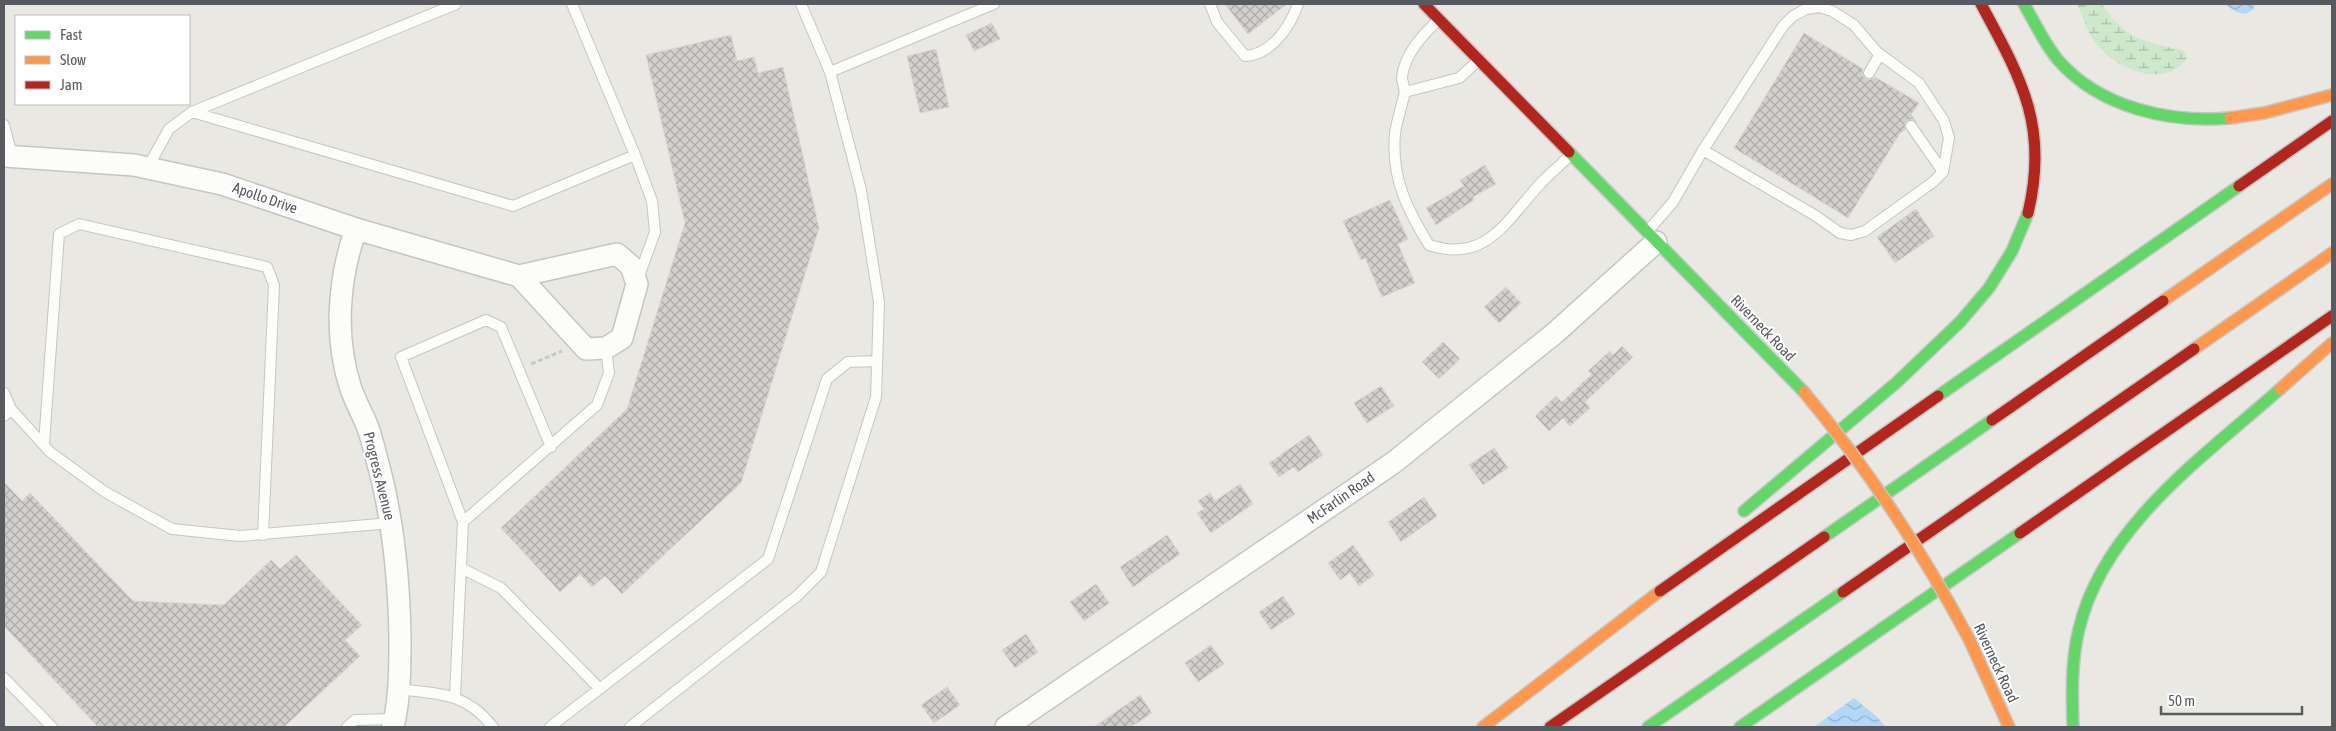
<svg xmlns="http://www.w3.org/2000/svg" width="2336" height="731" viewBox="0 0 2336 731" font-family="'Asap Condensed',sans-serif">
<style>
.wetland{fill:url(#wetland-marsh)}
.water{fill:url(#water-waves)}
.building{fill:url(#building-cross-hatch);stroke:#d9d6d1}
.lines{fill:none;stroke-linecap:round;stroke-linejoin:round}
.lane-casing{stroke:#c5c6c4;stroke-width:12}
.street-casing{stroke:#c5c6c4;stroke-width:24}
.fast-casing{stroke:#c6c7c5;stroke-width:14}
.slow-casing{stroke:#c6c7c5;stroke-width:14}
.jam-casing{stroke:#c6c7c5;stroke-width:14}
.path{stroke:#c5ccc8;stroke-width:3;stroke-dasharray:5 2.5;stroke-linecap:butt}
.lane{stroke:#fcfcfb;stroke-width:10}
.street{stroke:#fcfcfb;stroke-width:21}
.fast{stroke:#63d668;stroke-width:11}
.slow{stroke:#ff974d;stroke-width:11}
.jam{stroke:#b3261e;stroke-width:11}
.slow-bridge-casing{stroke:#c6c7c5;stroke-width:14;stroke-linecap:butt}
.slow-bridge{stroke:#ff974d;stroke-width:11}
.labels{text-anchor:middle;stroke-width:4;stroke-linejoin:round;paint-order:stroke}
.street-label{font-size:15px;fill:#575b61;stroke:#fff}
</style>
<defs>
<pattern id="wetland-marsh" width="20" height="14" patternUnits="userSpaceOnUse" patternTransform="scale(1.25)"><rect width="20" height="14" fill="#cde8cb"/><path d="M1 5h8M5 5V1M11 12h8M15 12V8" fill="none" stroke="#a9bfa8"/></pattern>
<pattern id="water-waves" width="16" height="10" patternUnits="userSpaceOnUse" patternTransform="scale(1.25)"><rect width="16" height="10" fill="#b3d8f6"/><path d="M0 5q4-4 8 0t8 0" fill="none" stroke="#94b2cb"/></pattern>
<pattern id="building-cross-hatch" width="8" height="8" patternUnits="userSpaceOnUse" patternTransform="scale(1.25)"><rect width="8" height="8" fill="#d2d0cd"/><path d="M0 0l8 8M0 8l8-8" fill="none" stroke="#adacaa"/></pattern>
</defs>
<rect width="100%" height="100%" fill="#eae8e2"/>
<path class="wetland" d="M2077,4H2102C2123,38 2146,43 2183,50L2187,58C2165,91 2114,68 2095,42C2087,32 2083,16 2077,4Z"/>
<path class="water" d="M2225,4H2256C2248,21 2235,12 2225,4Z
M1854,698L1876,716L1886,727H1814Z"/>
<path class="building" d="M1225,4H1287L1248,34Z
M992,23L1000,39L974,51L966,35Z
M1804,33L1863,69L1862,73L1865,79L1869,80L1875,77L1919,103L1911,115L1917,122L1911,119L1905,123V130L1900,133L1848,218L1734,148Z
M731,35L737,61L754,57L758,73L783,67L819,228L741,483L622,594L605,576L592,587L580,574L560,592L501,528L627,409L685,223L646,55Z
M936,49L949,107L920,113L907,56Z
M1485,165L1496,184L1473,197L1474,200L1436,225L1426,208L1464,186L1460,180Z
M1390,200L1408,239L1398,244L1415,283L1382,297L1365,258L1361,260L1343,221Z
M1916,209L1934,236L1895,263L1877,237Z
M1506,287L1521,303L1499,323L1484,307Z
M1443,342L1460,359L1439,379L1422,362Z
M1622,346L1633,357L1585,402L1590,408L1570,426L1563,418L1549,431L1535,416L1556,396L1562,402L1592,374L1588,371L1610,351L1613,355Z
M1381,386L1394,406L1367,423L1354,403Z
M1309,435L1323,455L1298,472L1294,467L1279,477L1269,463Z
M1494,448L1508,468L1483,485L1469,465Z
M4,482L22,501L30,493L133,601L224,605L271,560L280,569L296,555L362,625L345,640L360,656L284,727H98L4,626Z
M1240,484L1253,504L1211,533L1197,513L1204,509L1198,501L1210,493L1215,501Z
M1424,497L1437,516L1401,542L1388,522Z
M1167,535L1180,554L1133,587L1120,567Z
M1353,545L1374,575L1359,586L1350,573L1340,580L1328,563Z
M1096,584L1109,603L1084,621L1070,602Z
M1283,596L1295,614L1271,630L1259,612Z
M1026,634L1038,652L1015,668L1002,650Z
M1211,645L1224,664L1198,682L1185,663Z
M947,687L960,705L934,723L921,705Z
M1140,695L1152,713L1131,727H1094Z"/>
<g class="lines">
<g class="lane-casing">
<path id="lane" d="M572,4L635,155L652,201L655,232L638,279
M801,4L830,72
M1210,4L1217,22L1245,56C1271,55 1290,27 1298,4
M1439,19C1423,35 1405,53 1402,77C1402,83 1406,89 1404,96C1401,108 1397,121 1395,133C1391,178 1407,209 1429,245C1486,264 1507,220 1540,184C1549,174 1561,165 1570,155
M1869,73L1880,54
M1405,92L1459,78L1478,61
M192,112L513,206L635,155
M4,125L12,155
M1911,126L1943,172
M148,167L169,129L192,112L456,4
M1647,232L1673,202L1703,150L1783,26L1793,16L1806,9L1819,7L1832,11L1854,25L1877,52L1919,83L1944,121L1949,138L1943,172L1933,182L1865,231L1851,235L1840,233L1816,216L1703,150
M4,393L11,409L50,452L105,492L172,529L240,536L391,523
M4,416L11,409
M44,444L59,234L79,224L267,267L274,285L263,535
M463,522L597,405L609,373L606,348
M461,568L501,588L600,689
M4,678L52,727
M398,689C439,694 465,692 493,727
M455,696L463,522L401,357L486,320L501,327L551,447
M347,727L355,720L395,719
M550,727L768,559L827,379L848,362L877,361
M630,727L797,596L821,572L876,397L879,302L861,190L830,72L994,4"/>
</g>
<g class="street-casing">
<path id="street" d="M4,156L134,165L222,184L356,229L519,276L617,254L631,266L637,284L622,338L606,348L586,349L519,276
M356,229C338,280 334,338 351,389C356,403 363,415 368,428C373,442 376,457 380,471C394,526 399,581 400,637C400,667 400,698 393,727
M1006,727L1393,463L1555,333L1656,242"/>
</g>
<g class="fast-casing">
<path id="fast" d="M2024,4C2035,23 2044,43 2058,60C2100,108 2169,123 2230,118
M1569,152L1804,392
M1938,396L2239,186
M1744,511L1896,383L1960,322L1989,288L2012,251L2028,213
M1824,537L1992,420
M1648,727L1843,592
M1740,727L2020,533
M2073,727C2072,694 2071,661 2079,629C2103,526 2206,455 2280,389"/>
</g>
<g class="slow-casing">
<path id="slow" d="M2230,118L2264,113L2332,95
M2163,301L2332,184
M2194,349L2332,253
M2280,389L2332,343
M1969,639L2009,727
M1483,727L1660,591"/>
</g>
<g class="jam-casing">
<path id="jam" d="M1424,4L1569,152
M1981,4C2021,78 2049,126 2028,213
M2239,186L2332,121
M1992,420L2163,301
M2020,533L2332,316
M1660,591L1938,396
M1843,592L2194,349
M1550,727L1824,537"/>
</g>
<path class="path" d="M531,364L562,351"/>
<use href="#lane" class="lane"/>
<use href="#street" class="street"/>
<use href="#fast" class="fast"/>
<use href="#slow" class="slow"/>
<use href="#jam" class="jam"/>
<g class="slow-bridge-casing">
<path id="slow-bridge" d="M1804,392C1868,469 1922,551 1969,639"/>
</g>
<use href="#slow-bridge" class="slow-bridge"/>
</g>
<g class="labels">
<g class="street-label">
<text transform="translate(265 198) rotate(19)" y="5">Apollo Drive</text>
<text transform="translate(1763 328) rotate(46)" y="5">Riverneck Road</text>
<text transform="translate(379 476) rotate(76)" y="5">Progress Avenue</text>
<text transform="translate(1341 498) rotate(-35)" y="5">McFarlin Road</text>
<text transform="translate(1996 663) rotate(65)" y="5">Riverneck Road</text>
</g>
</g>
<rect width="2336" height="731" fill="none" stroke="#575b61" stroke-width="10"/>
<rect x="15" y="15" width="175" height="90" fill="#ffffff" stroke="#bcbdc0"/>
<rect x="25" y="31" width="25" height="8" fill="#63d668" stroke="#bcbdc0"/>
<text x="60" y="40" font-size="15" fill="#575b61">Fast</text>
<rect x="25" y="56" width="25" height="8" fill="#ff974d" stroke="#bcbdc0"/>
<text x="60" y="65" font-size="15" fill="#575b61">Slow</text>
<rect x="25" y="81" width="25" height="8" fill="#b3261e" stroke="#bcbdc0"/>
<text x="60" y="90" font-size="15" fill="#575b61">Jam</text>
<path d="M2161 706v8h141v-8" fill="none" stroke="#575b61" stroke-width="2.5"/>
<text x="2168" y="706" font-size="15" fill="#575b61" stroke="#ffffff" stroke-width="4" paint-order="stroke">50 m</text>
</svg>
